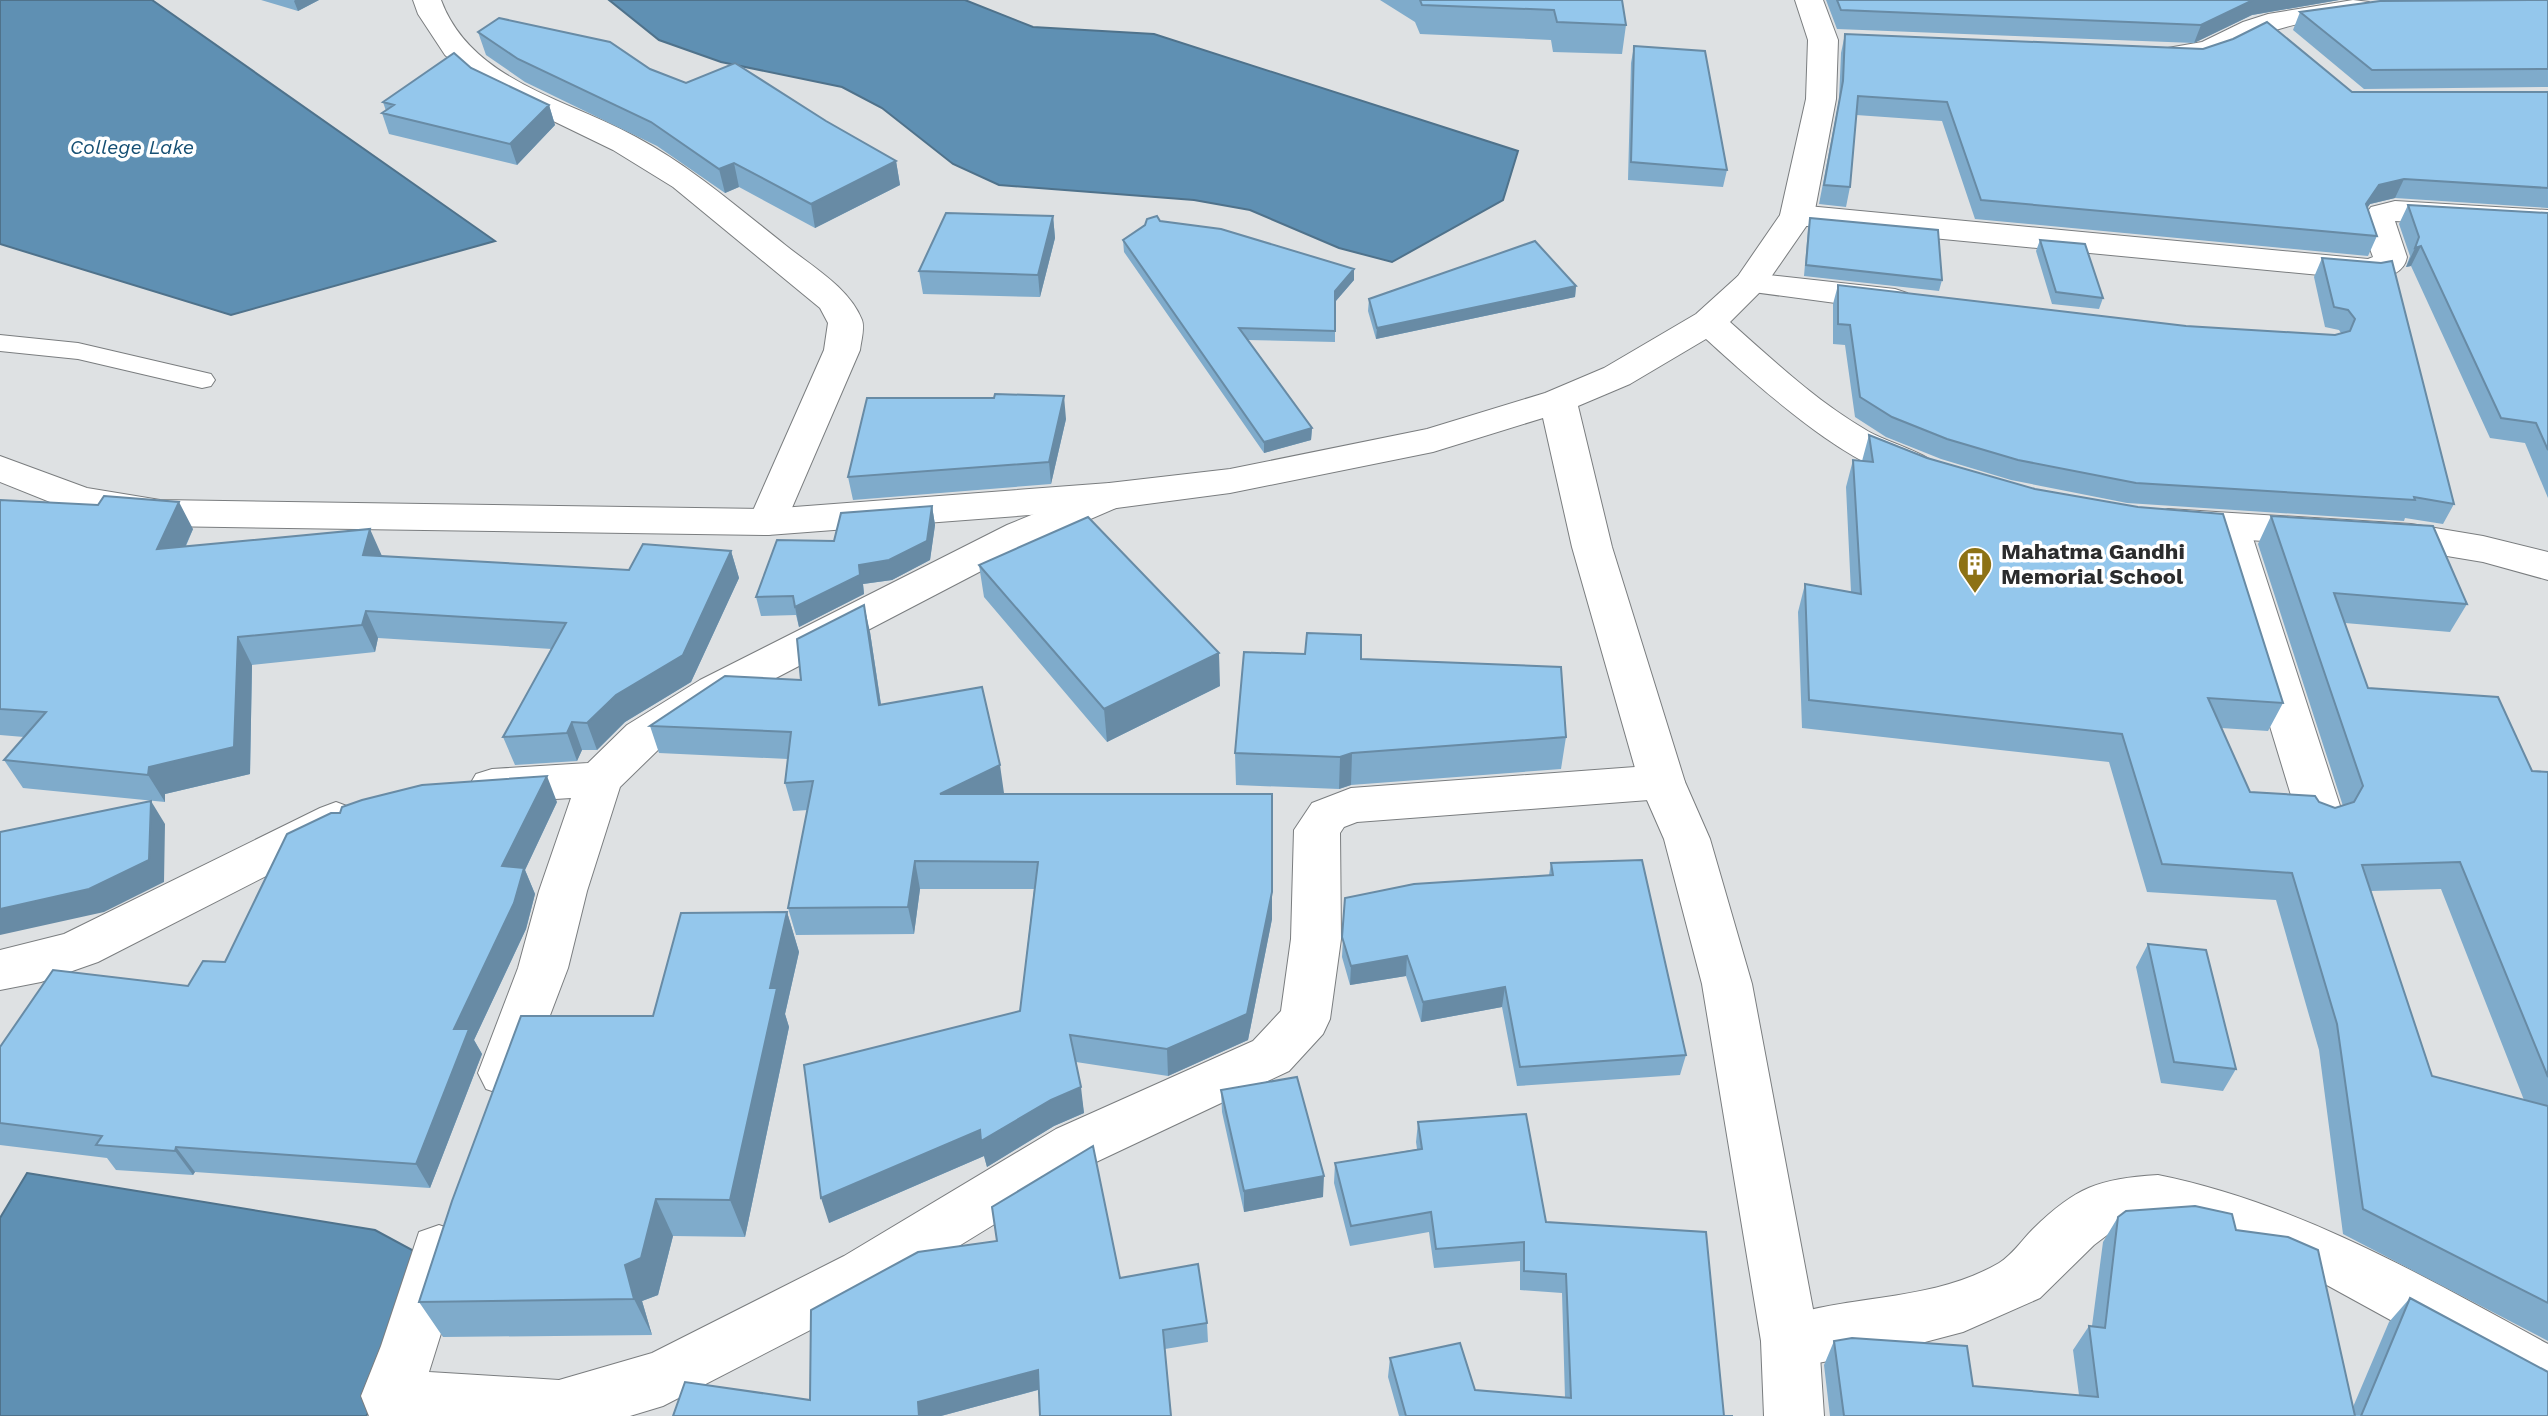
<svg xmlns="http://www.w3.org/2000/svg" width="2548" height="1416" viewBox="0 0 2548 1416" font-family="'Work Sans',sans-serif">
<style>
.water{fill:#5f90b3;stroke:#4f728b;stroke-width:2}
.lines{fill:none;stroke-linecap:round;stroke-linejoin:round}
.lane-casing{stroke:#7a7d7f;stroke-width:2}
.street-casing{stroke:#7a7d7f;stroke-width:2}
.secondary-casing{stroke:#7a7d7f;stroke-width:2}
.lane{fill:#fff;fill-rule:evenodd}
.street{fill:#fff;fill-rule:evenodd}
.secondary{fill:#fff;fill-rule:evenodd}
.wall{fill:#7fabcb;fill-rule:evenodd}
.shaded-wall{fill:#688ba5}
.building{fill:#94c7ec;stroke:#688ba5;stroke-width:2}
.labels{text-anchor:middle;stroke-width:7;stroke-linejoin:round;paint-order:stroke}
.far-water-label{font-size:20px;font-style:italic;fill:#165074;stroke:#fff}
.poi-label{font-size:22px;font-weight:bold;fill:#2b2c2d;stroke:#fff;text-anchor:start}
</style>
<rect width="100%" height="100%" fill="#dee1e3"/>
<path class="water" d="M0,0H152L495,241L231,315L0,244Z
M609,0H965L1033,27L1154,34L1518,151L1503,200L1392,262L1339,248L1250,210L1194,200L999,185L953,164L882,108L842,87L721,62L659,40Z
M27,1173L375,1230L414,1251L388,1386L366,1416H0V1218Z"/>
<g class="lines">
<g class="lane-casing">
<path id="lane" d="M0,335L78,343L211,374L215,380L211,386L202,388L78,359L0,351Z"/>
</g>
<g class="street-casing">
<path id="street" d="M413,0H441C471,81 567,99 636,137C690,166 736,206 784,244C811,266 849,287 862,320C865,328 861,341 860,350L782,531L768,535L754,531L748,522L824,350L828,323L820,308L673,187L613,150L479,85L445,55L418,14Z
M2353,0L2369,2L2373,8L2369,14L2359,17C2333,19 2305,21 2279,29C2240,41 2207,72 2162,61L2158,55L2162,49L2202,42L2243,22L2268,14Z
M2395,201L2548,210V230L2395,221L2407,257C2404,274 2387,277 2372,280L1797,225L1785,222L1780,215L1785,208L1797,205L2368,259L2373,257L2360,222L2371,207Z
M1750,273L1895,289L1907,293L1913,300L1907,307L1895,311L1738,290L1733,283L1738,276Z
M1109,483L1123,487L1129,496L1123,505L1035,543L730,702L659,749L620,787L587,891L568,968L522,1089L504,1095L486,1089L478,1073L518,968L539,891L571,798L492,803L476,798L469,786L476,774L492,769L588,763L627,725L700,680L1007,525Z
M2229,513L2243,517L2249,526L2343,815L2336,827L2320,833L2304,827L2297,815L2209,526L2215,517Z
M1662,765L1678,770L1685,782L1678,794L1662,799L1357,822L1344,827L1340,833L1341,939L1330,1019L1323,1034L1289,1071L1094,1163L884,1292L663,1406L630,1416H369L361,1396L381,1346L419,1232L439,1225L459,1232L467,1250L429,1372L559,1380L652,1353L844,1256L1056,1129L1253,1041L1281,1011L1291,939L1294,830L1312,803L1351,788Z
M336,802L352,808L359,820L352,832L98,962L41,982L0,990V950L64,934L320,808Z
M2158,1175C2298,1203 2423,1276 2548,1344V1403L2527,1395L2314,1278L2211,1235L2158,1224L2119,1226L2094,1245L2040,1298L1963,1332L1906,1347L1790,1368L1770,1360L1761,1341L1770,1322C1843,1293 1929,1304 1999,1263C2012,1255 2022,1240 2033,1229C2076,1187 2098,1179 2158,1175Z"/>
</g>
<g class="secondary-casing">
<path id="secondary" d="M1795,0H1823L1838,40L1836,99L1814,215L1762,290L1730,322C1773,360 1816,401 1866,430C1885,442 1931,453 1941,470L1936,479C1873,495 1751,379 1706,339L1630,384L1578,406L1612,547L1685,782L1710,839L1752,984L1819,1341L1824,1416H1764L1761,1341L1702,984L1664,839L1639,782L1572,547L1543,418L1433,452L1230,493L1109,509L768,535L160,526L65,508L0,482V456L87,488L160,500L768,509L1109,483L1230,469L1427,429L1545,393L1604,368L1696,314L1738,276L1780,215L1806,99L1808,40Z
M2168,509L2411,524L2483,536L2548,552V580L2483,562L2411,550L2168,535L2154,531L2148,522L2154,513Z"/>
</g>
<use href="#lane" class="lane"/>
<use href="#street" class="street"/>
<use href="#secondary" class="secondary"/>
</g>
<path class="wall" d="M261,0H319L298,11Z
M1380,0H1622L1626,25L1622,54L1553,52L1551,40L1420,34L1415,22Z
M1826,0H2339L2252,15L2194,43L1837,29Z
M2548,0V87L2364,89L2293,30L2300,12Z
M478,32L686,83L826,121L896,161L900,185L815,228L739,187L725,193L657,146L525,82L486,55Z
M1845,34L2352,92H2548V208L2395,198L2370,204L2367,208L2377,236L2368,256L1975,219L1942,121L1856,115L1850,187L1846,207L1819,204L1839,100L1841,53Z
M1634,46L1727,170L1723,187L1628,180L1631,63Z
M471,68L549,105L555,125L517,165L389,134L382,113L386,111L383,102Z
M2408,205L2548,213V498L2525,443L2490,438L2411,266L2406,267L2410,256L2399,224Z
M1053,216L1055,238L1040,297L923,294L919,271Z
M1810,218L1942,280L1939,291L1804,276L1808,229Z
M1160,221L1354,269V280L1335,302V342L1247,340L1312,428L1311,440L1264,453L1124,252L1123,240Z
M2040,240L2103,298L2099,309L2052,304L2036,251Z
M2322,258L2454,504L2443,524L2405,518L2404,521L2127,503L2011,480L1941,459L1886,437L1855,417L1845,345L1833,344V304L1838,285L2186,326L2335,335L2341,333L2339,330L2325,327L2314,277Z
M1576,286L1575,297L1376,339L1368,311L1369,299Z
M1066,419L1051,484L853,500L848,477Z
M1869,435L2283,703L2268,731L2221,728L2250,792L2319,802L2335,808L2343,806L2258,544L2271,516L2467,604L2450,632L2345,623L2368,688L2532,771L2548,772V1341L2343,1234L2319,1050L2276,900L2147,892L2109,762L1802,728L1798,612L1805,584L1851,592L1846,487L1853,460L1862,461ZM2441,889L2524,1100L2432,1076L2371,891Z
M0,500L193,529L186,546L629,570L731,551L739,578L691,682L625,722L597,750H582L577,761L515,765L503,737L552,649L378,638L375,652L252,665L250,774L165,794V802L23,788L4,760L24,737L0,735Z
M932,506L935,525L930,560L892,580L863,584L864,594L799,627L796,615L761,616L756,597L834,541Z
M979,565L1220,686L1107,742L984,597Z
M870,632L881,704L1004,793L1001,794L1272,919L1248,1040L1168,1076L1076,1062L1084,1113L1054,1126L987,1167L984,1156L829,1223L1020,1011L1034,889H920L914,934L796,935L788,908L808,810L793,811L785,783L788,759L659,753L650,726L801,680Z
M1361,659L1566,737L1561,769L1351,785L1339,789L1236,785L1235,753Z
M557,802L525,870L535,894L526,929L474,1040L482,1054L430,1188L195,1172L193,1175L116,1170L107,1158L0,1145V1047L188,986L225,962Z
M1551,863L1686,1055L1680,1075L1517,1086L1502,1007L1421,1022L1406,976L1350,985L1342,957L1345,898L1549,875Z
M787,912L799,952L785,1014L789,1027L745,1237L673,1236L658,1295L642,1301L652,1335L443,1337L419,1302L653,1016Z
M2148,944L2236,1069L2223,1091L2161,1083L2136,967Z
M1221,1090L1323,1197L1244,1212L1222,1112Z
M1418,1122L1546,1222L1724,1416H1733H1399L1388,1377L1390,1358L1475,1390L1565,1398L1562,1293L1520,1290V1261L1434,1268L1429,1232L1350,1246L1334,1183L1335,1163L1417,1149L1416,1142Z
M2118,1217L2236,1230L2353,1407L2389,1322L2410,1298L2548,1416H1830L1824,1365L1834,1341L1973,1386L2079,1395L2073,1350L2089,1326H2092L2103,1242Z
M1120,1278L1207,1323L1208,1342L1165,1349L1038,1390L941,1416L810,1400Z"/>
<path class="shaded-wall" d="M295,0H319L298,11L294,1Z
M2253,0H2339L2252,15L2194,43L2201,25Z
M549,105L555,125L517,165L510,144Z
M896,161L900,185L815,228L811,204Z
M734,163L739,187L725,193L719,169Z
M2404,179L2395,198L2370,204L2357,223L2366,204L2379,185Z
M1053,216L1055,238L1040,297L1038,275Z
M2421,246L2411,266L2406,267L2415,248Z
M1354,269V280L1335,302V291Z
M1576,286L1575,297L1376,339L1377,328Z
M1064,396L1066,419L1051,484L1049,462Z
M1312,428L1311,440L1264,453V442Z
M179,502L193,529L172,576L157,549Z
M932,506L935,525L930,560L892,580L863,584L864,594L799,627L795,607L859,565Z
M370,529L382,556L363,555Z
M731,551L739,578L691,682L625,722L597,750L587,723Z
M864,605L870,632L885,732L879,705Z
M366,611L378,638L375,652L362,625Z
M238,637L252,665L250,774L165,794V802L148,775L149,767Z
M1219,653L1220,686L1107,742L1104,709Z
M572,722L582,750L577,761L567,733Z
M1352,753L1351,785L1339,789L1340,757Z
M1000,765L1004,793L945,822L940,794Z
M547,776L557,802L525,870L535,894L526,929L474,1040L482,1054L430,1188L416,1164L454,1029L502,866Z
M1272,794V919L1248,1040L1168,1076L1167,1049Z
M151,801L165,824L164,882L104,912L0,935V909Z
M915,861L920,889L914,934L908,907Z
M787,912L799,952L785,1014L789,1027L745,1237L730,1200L770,988Z
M1407,956L1406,976L1350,985L1351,966Z
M1505,987L1502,1007L1421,1022L1423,1002Z
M1081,1087L1084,1113L1054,1126L987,1167L984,1156L829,1223L821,1198Z
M176,1147L195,1172L193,1175L175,1151Z
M1324,1176L1323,1197L1244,1212V1191Z
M656,1199L673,1236L658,1295L642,1301L652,1335L634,1299L625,1265Z
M1038,1370L1041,1389L941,1416H919L918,1402Z"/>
<path class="building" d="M1420,0H1622L1626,25L1557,22L1554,10L1422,5Z
M1837,0H2253L2201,25L1841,10Z
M2530,0H2548V69L2372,70L2300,12L2380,1Z
M499,18L610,42L650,69L686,83L735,63L826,121L896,161L811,204L734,163L719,169L651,122L518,59L478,32Z
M2267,22L2352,92H2548V188L2404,179L2379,185L2366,204L2377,236L1981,200L1947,102L1858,96L1850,187L1824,185L1843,81L1845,34L2203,49L2233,39Z
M1634,46L1705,51L1727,170L1631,162Z
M454,53L471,68L549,105L510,144L382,113L394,105L383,102Z
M2408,205L2548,213V450L2536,423L2501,418L2421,246L2415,248L2419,237Z
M946,213L1053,216L1038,275L919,271Z
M1157,216L1160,221L1221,229L1354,269L1335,291V331L1239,328L1312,428L1264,442L1123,240L1145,225L1147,219Z
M1810,218L1938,230L1942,280L1806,265Z
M2040,240L2085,244L2103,298L2056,292Z
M1535,241L1576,286L1377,328L1369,299Z
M2322,258L2381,263L2392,261L2454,504L2414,497L2415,500L2136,483L2018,460L1947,439L1892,417L1860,397L1850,325L1838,324V285L2186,326L2335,335L2350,331L2355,319L2348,310L2334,307Z
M995,394L1064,396L1049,462L848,477L867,398H994Z
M1869,435L1927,458L2035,489L2138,507L2223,514L2283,703L2208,698L2250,792L2315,796L2319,802L2335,808L2354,802L2363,786L2271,516L2433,526L2467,604L2334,593L2368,688L2498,697L2532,771L2548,772V1077L2460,862L2362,865L2432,1076L2548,1106V1303L2363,1209L2337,1024L2292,873L2162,864L2122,734L1809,700L1805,584L1861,594L1853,460L1873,462Z
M104,496L179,502L157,549L370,529L363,555L629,570L643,544L731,551L683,655L616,695L587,723L572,722L567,733L503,737L566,623L366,611L362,625L238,637L234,747L149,767L148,775L4,760L46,712L0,709V500L98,505Z
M932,506L927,541L889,560L859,565L860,575L795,607L793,596L756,597L777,540L834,541L841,513Z
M1088,517L1219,653L1104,709L979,565Z
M864,605L879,705L982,687L1000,765L940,794H1272V892L1247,1014L1167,1049L1070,1035L1081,1087L1051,1100L981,1141L980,1130L821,1198L804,1065L1020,1011L1038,862L915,861L908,907L788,908L813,781L785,783L791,732L650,726L725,676L801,680L797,639Z
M1307,633L1361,635V659L1561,667L1566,737L1352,753L1340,757L1235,753L1244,652L1305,654Z
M547,776L502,866L524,868L514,903L454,1029H469L416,1164L176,1147L175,1151L96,1145L102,1136L0,1123V1047L53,970L188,986L203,961L225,962L287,834L331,813H340L342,807L362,800L422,785Z
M151,801L149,860L89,889L0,909V832Z
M1642,860L1686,1055L1520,1067L1505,987L1423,1002L1407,956L1351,966L1342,937L1345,898L1414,884L1553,875L1551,863Z
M787,912L770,988H777L730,1200L656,1199L641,1258L625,1265L634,1299L419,1302L452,1201L521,1016H653L681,913Z
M2148,944L2206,950L2236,1069L2174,1062Z
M1297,1077L1324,1176L1244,1191L1221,1090Z
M1526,1114L1546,1222L1706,1232L1724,1416H1733H1406L1390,1358L1460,1343L1475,1390L1571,1398L1566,1274L1524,1271V1242L1436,1249L1431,1212L1351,1226L1335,1163L1422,1149L1418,1122Z
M1093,1146L1120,1278L1198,1264L1207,1323L1163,1330L1171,1416H1040L1038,1370L918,1402L919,1416H673L685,1382L810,1400L811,1310L918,1252L997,1241L992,1207Z
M2195,1206L2232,1214L2236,1230L2288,1237L2318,1250L2355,1416H1844L1834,1341L1852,1338L1967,1346L1973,1386L2098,1397L2089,1326L2105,1328L2118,1217L2126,1211Z
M2410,1298L2548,1372V1416H2361Z"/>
<defs>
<g id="building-pin" transform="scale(1.8)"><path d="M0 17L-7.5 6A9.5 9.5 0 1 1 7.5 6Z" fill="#8d7215" stroke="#fff"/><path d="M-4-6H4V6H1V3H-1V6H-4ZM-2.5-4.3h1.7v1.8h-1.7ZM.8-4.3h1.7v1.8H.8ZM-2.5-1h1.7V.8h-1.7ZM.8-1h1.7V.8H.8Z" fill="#fff"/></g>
</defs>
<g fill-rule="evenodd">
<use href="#building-pin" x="1975" y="564"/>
</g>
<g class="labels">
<g class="far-water-label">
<text x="132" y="154">College Lake</text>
</g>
<g class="poi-label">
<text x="2001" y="559">Mahatma Gandhi<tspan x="2001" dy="25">Memorial School</tspan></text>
</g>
</g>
</svg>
